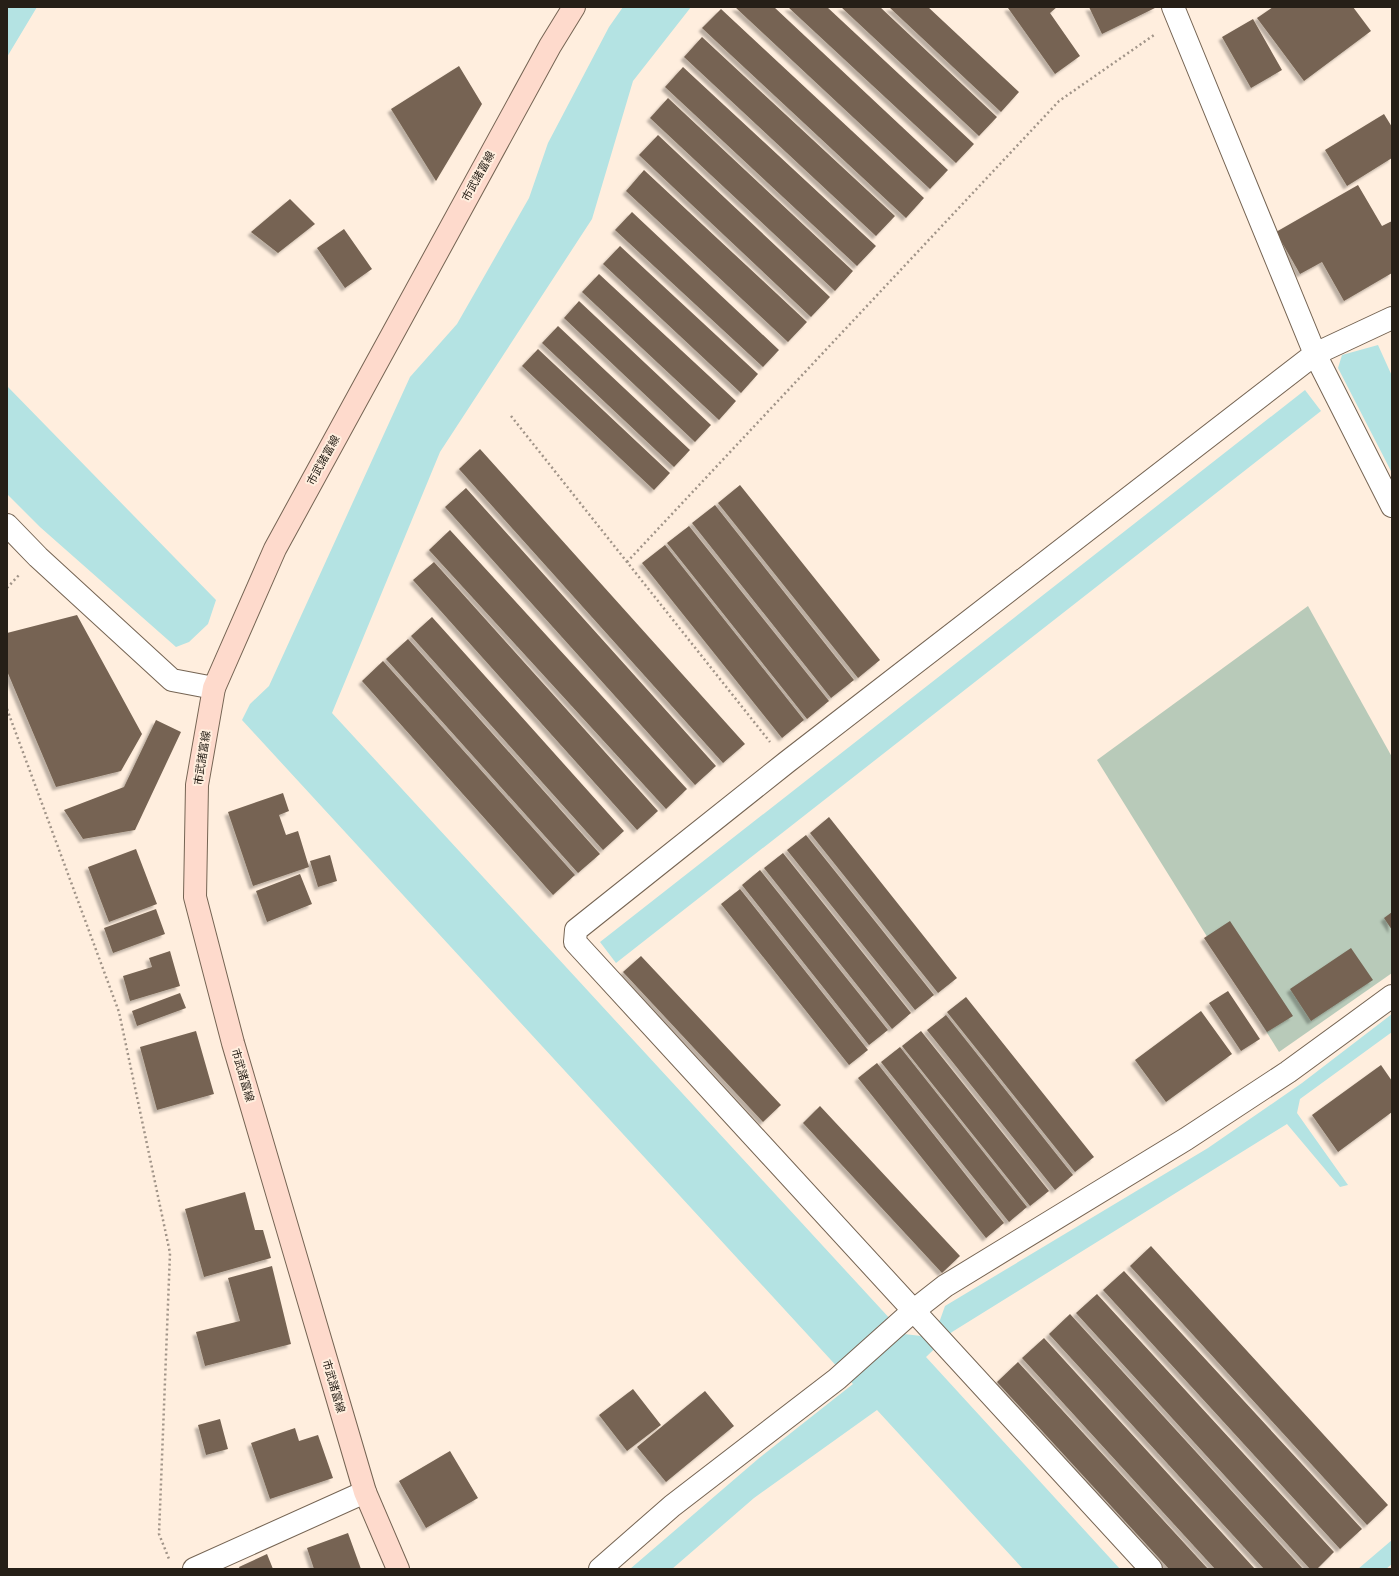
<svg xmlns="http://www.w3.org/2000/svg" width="1399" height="1576" viewBox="0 0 1399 1576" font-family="Barlow,'Noto Sans JP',sans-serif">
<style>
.green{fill:#b8cab9}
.water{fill:#b4e3e3}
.building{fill:#766453;filter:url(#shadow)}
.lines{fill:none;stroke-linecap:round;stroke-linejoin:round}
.minor-casing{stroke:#756453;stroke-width:24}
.secondary-casing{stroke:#756453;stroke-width:24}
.path{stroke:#a19488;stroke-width:2.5;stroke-dasharray:2 3;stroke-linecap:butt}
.minor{stroke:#fff;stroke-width:22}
.secondary{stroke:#fedacc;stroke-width:22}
.labels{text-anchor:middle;stroke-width:4;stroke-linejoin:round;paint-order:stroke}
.street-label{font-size:11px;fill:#261f17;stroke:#ffeede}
</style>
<defs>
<filter id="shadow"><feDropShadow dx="-3.5" dy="3.5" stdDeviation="1" flood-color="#0004"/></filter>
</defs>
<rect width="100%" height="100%" fill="#ffeede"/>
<path class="green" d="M1308,606L1392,757V973L1279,1052L1097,760Z"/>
<path class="water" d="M7,7H37L7,57Z
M623,7H691L633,81L592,219L440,452L332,713L904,1334L921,1336L940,1320L945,1306L1208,1148L1302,1083L1392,1014V1032L1300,1099L1297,1113L1348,1185L1340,1187L1287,1124L952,1332L926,1357L1120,1569H1023L877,1410L754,1498L672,1569H630L758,1459L853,1384L242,720L250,704L269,686L410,377L457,324L529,198L548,143L609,27Z
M1378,345L1392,376V473L1338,368L1342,355Z
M7,386L216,600L208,624L189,642L176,647L40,527L7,494Z
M1305,390L1321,411L616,963L600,942Z
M1392,1540V1564L1386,1569H1358Z"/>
<path class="building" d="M735,7H774L948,170L930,189Z
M788,7H827L974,144L956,163Z
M841,7H880L997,117L979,136Z
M889,7H928L1019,92L1001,112Z
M1009,7H1057L1050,13L1080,56L1055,74L1008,8Z
M1089,7H1157L1102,34Z
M1273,7H1353L1371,31L1304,81L1257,18Z
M721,9L924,198L906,218L702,28Z
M1253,19L1282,70L1251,88L1222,37Z
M702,37L895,216L876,236L684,57Z
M459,66L482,104L436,181L391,109Z
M683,67L876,246L857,266L665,87Z
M668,98L853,271L835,291L650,118Z
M1384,114L1392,127V158L1347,186L1325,150Z
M658,135L830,297L811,317L639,155Z
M644,170L807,322L788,342L626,191Z
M1358,185L1382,226L1392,221V273L1344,301L1322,262L1300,274L1276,232Z
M290,199L315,224L278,253L251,232Z
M632,212L779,350L763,367L615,230Z
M344,229L372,269L345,288L317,248Z
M620,246L758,374L741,393L603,264Z
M599,274L736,401L719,420L582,292Z
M579,301L711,425L695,442L564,318Z
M558,326L690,450L674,467L542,343Z
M538,349L670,473L654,490L522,366Z
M480,449L745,744L723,763L459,469Z
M740,485L880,660L858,678L718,503Z
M466,488L716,766L695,785L445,507Z
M715,505L854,680L831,698L692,523Z
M689,526L829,701L807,719L667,543Z
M450,530L687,789L666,809L429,550Z
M665,545L804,720L782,738L642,563Z
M434,562L658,811L637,830L413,580Z
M77,615L142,734L121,771L56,787L7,671V633Z
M432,617L624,831L603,850L411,636Z
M408,639L600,854L578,873L386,659Z
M383,661L575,875L553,895L362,681Z
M156,720L181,732L135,830L83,839L64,810L124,787Z
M283,793L289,811L279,815L286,835L298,831L309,867L253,886L228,812Z
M829,817L957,978L938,993L810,833Z
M806,835L934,995L915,1010L787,850Z
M136,849L157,904L109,922L88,867Z
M783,853L911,1013L892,1029L764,868Z
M330,855L337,881L318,887L310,861Z
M760,870L888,1030L869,1045L742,885Z
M300,874L312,904L267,922L256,891Z
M740,889L868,1050L849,1065L721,904Z
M156,909L165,934L113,953L104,928Z
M1392,912V930L1384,918Z
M1230,921L1293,1016L1267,1032L1204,938Z
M1351,948L1373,980L1311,1021L1290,989Z
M170,951L180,986L130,1001L123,976L152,967L149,958Z
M641,956L781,1105L763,1122L623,972Z
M1228,991L1260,1039L1241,1051L1209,1003Z
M180,993L186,1008L137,1026L132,1011Z
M966,997L1094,1157L1075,1172L947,1012Z
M1201,1011L1232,1054L1166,1102L1135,1060Z
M946,1015L1073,1175L1055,1190L927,1030Z
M196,1031L214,1094L157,1110L140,1047Z
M921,1031L1049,1191L1030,1206L902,1046Z
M900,1047L1027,1207L1009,1222L881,1062Z
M877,1063L1004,1223L986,1238L858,1078Z
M1381,1065L1392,1081V1112L1338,1152L1312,1115Z
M820,1106L960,1256L942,1273L803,1123Z
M245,1192L255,1230H263L271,1258L204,1277L185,1209Z
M1151,1246L1388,1505L1367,1525L1130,1266Z
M272,1266L291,1344L205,1366L196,1332L240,1321L228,1278Z
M1124,1271L1362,1529L1340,1549L1103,1290Z
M1097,1294L1334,1552L1317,1569H1310L1076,1313Z
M1070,1314L1303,1569H1264L1049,1334Z
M1044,1338L1255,1569H1215L1022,1358Z
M1018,1362L1208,1569H1169L997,1382Z
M633,1389L661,1425L627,1451L599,1415Z
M705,1391L734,1426L666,1482L637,1447Z
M220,1419L228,1449L206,1455L198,1425Z
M295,1428L299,1441L318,1435L333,1478L270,1499L251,1443Z
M450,1451L478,1498L426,1528L399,1481Z
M348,1533L361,1569H314L307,1548Z
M267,1554L273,1569H240L239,1567Z"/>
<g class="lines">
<g class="minor-casing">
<path id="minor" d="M1173,7L1315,354L1392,506
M7,525L38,557L172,680L214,688
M194,1569L365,1492
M600,1569L672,1506L837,1379L913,1311L945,1286L1186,1139L1288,1072L1392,996
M1151,1569L575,942L576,930L787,762L1315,354L1392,318"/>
</g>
<g class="secondary-casing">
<path id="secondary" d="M398,1569L365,1492L233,1043L195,897L197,785L214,688L275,549L550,46L574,7"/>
</g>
<path class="path" d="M511,416L770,742
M627,562L1059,101L1154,35
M7,588L19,575
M7,709L119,1012L170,1253L159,1534L169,1559"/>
<use href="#minor" class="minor"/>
<use href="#secondary" class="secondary"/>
</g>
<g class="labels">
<g class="street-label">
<text transform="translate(478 176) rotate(-61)" y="4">市武諸富線</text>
<text transform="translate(323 460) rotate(-61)" y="4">市武諸富線</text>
<text transform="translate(202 758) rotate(-81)" y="4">市武諸富線</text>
<text transform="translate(243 1075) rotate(74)" y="4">市武諸富線</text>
<text transform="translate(334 1386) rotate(74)" y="4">市武諸富線</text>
</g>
</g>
<rect width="1399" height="1576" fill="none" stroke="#261f17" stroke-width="16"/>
</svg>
